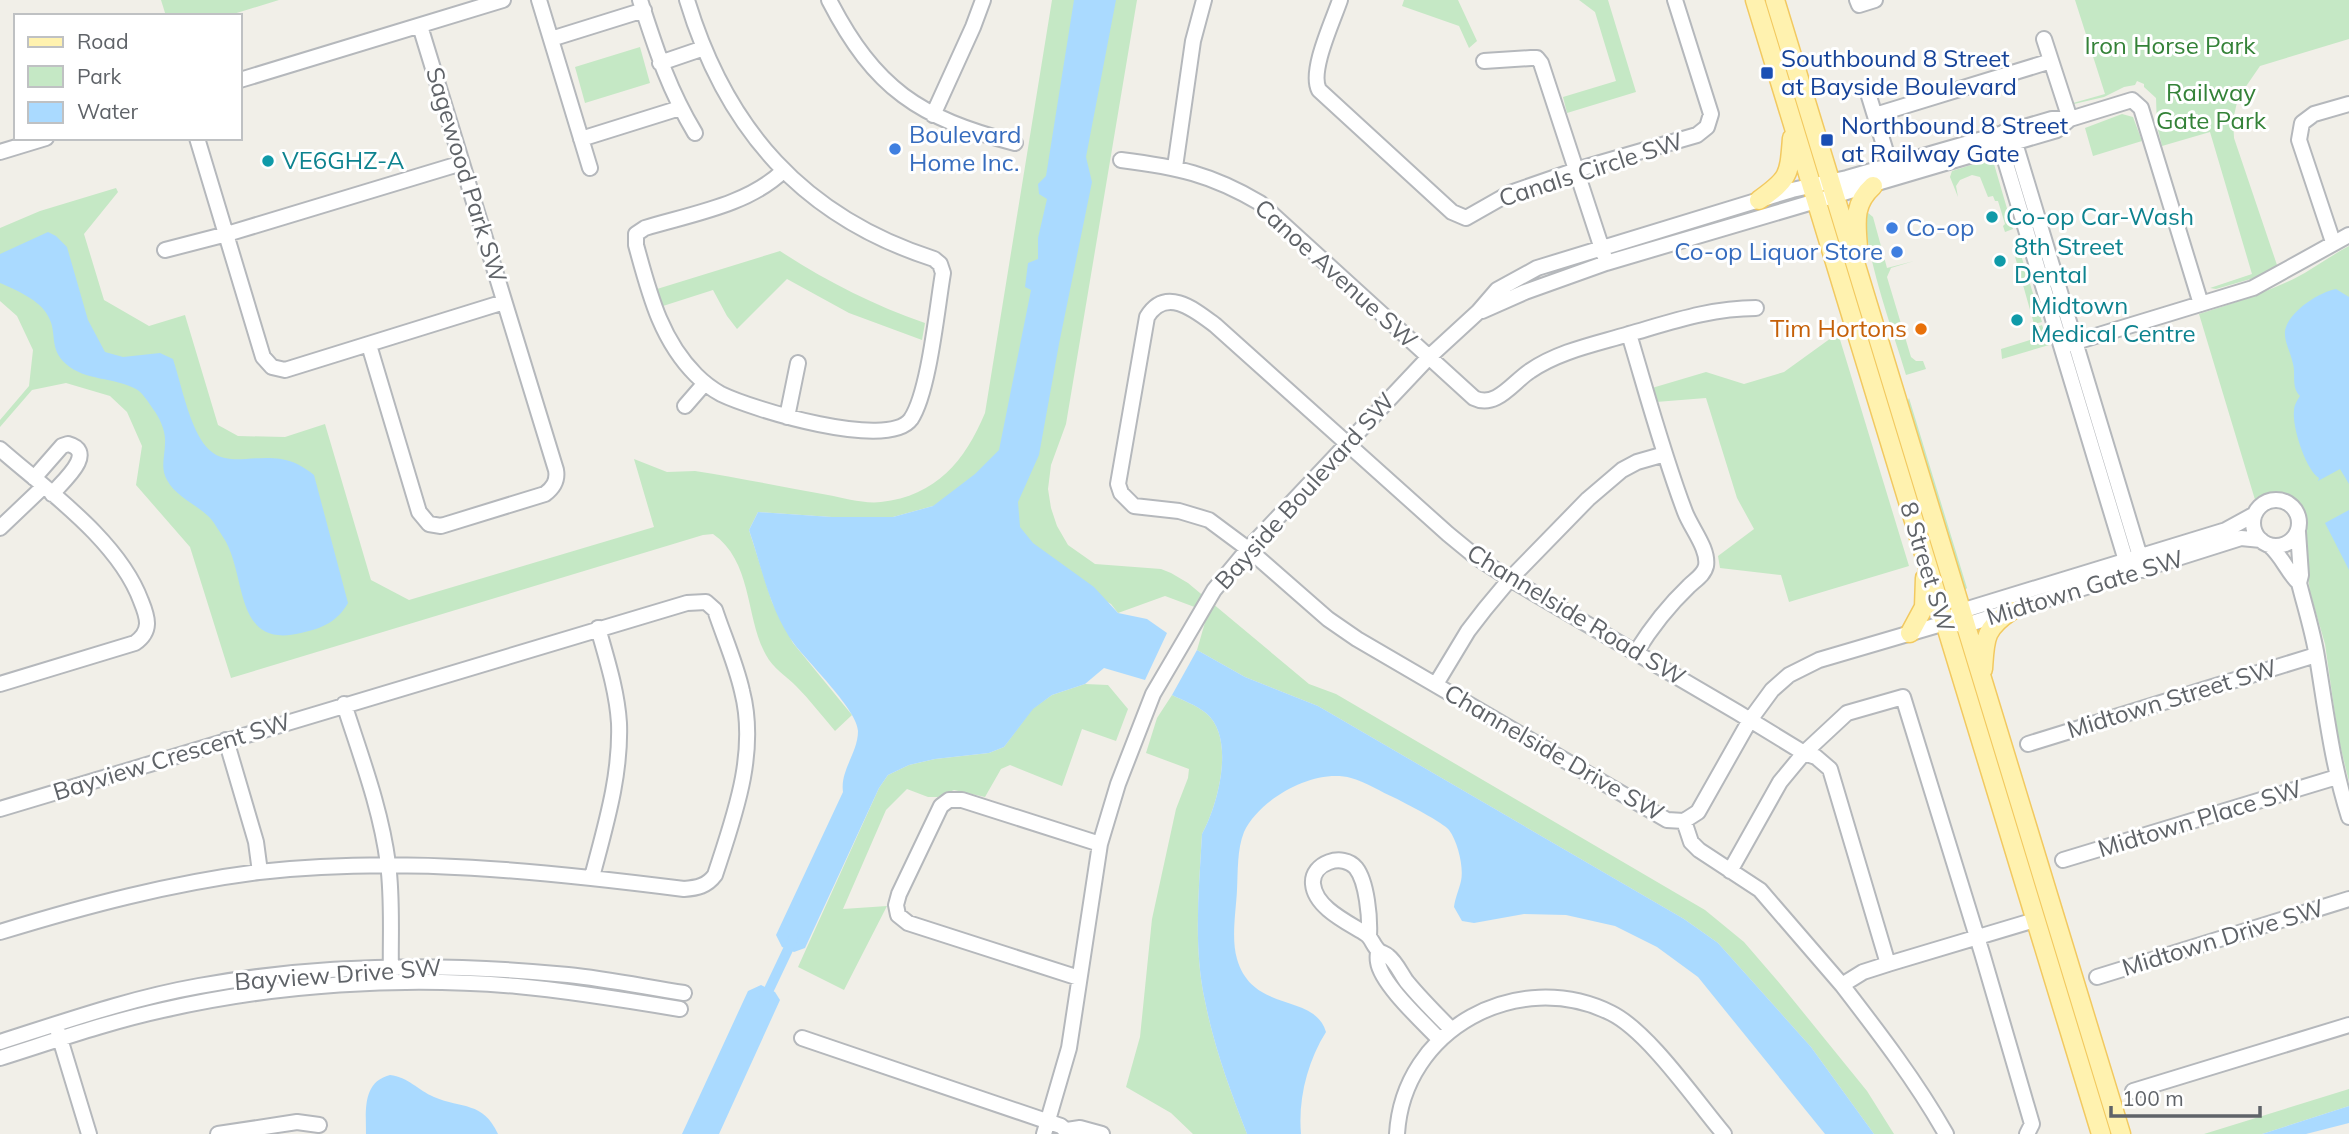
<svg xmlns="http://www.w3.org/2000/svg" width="2349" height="1134" viewBox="0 0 2349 1134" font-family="Mulish,sans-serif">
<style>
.green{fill:#c5e8c5}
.water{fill:#aadaff}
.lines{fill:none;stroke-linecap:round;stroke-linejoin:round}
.canal{stroke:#aadaff;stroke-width:10}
.minor-casing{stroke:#b5b8bc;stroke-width:18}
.major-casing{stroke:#f2c960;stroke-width:21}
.minor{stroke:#fff;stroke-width:14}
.major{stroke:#fff2af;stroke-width:18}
.transit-dot{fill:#1a4fb4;stroke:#fff;stroke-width:2.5}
.shop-dot{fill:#3f7fe0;stroke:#fff;stroke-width:2.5}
.culture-dot{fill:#0f9aa8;stroke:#fff;stroke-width:2.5}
.food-dot{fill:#e8710a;stroke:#fff;stroke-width:2.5}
.labels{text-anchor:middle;stroke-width:6;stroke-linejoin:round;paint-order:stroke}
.park-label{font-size:24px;fill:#348238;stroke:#fff}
.transit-label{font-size:24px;fill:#164399;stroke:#fff;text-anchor:start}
.shop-label{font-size:24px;fill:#366cbe;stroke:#fff;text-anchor:start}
.culture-label{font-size:24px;fill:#0d838f;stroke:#fff;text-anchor:start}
.street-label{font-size:24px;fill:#5f6368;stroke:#fff}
.food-label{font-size:24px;fill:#c56008;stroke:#fff;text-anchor:end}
</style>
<rect width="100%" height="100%" fill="#f1efe8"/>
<path class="green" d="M161,0H279L227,16H166Z
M1052,0H1137L1066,424L1051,465L1048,489L1051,508L1057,526L1068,545L1095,564L1161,569L1171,573L1188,583L1309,684L1336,694L1705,910L1744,942L1781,985L1867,1091L1894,1134H1874L1811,1047L1718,943L1684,919L1318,706L1245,677L1197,650L1208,612L1165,596L1118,613L1111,604L933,506L893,517H832L758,512L749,530L772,602L793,643L852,715L835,731C822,716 810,700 796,686C786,676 773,668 766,655C745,617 753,562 713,534L703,535L231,678L190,547L136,485L142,446L127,412L110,396L66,383L32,390L0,427V420L29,386L33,350L17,316L0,301V228L40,211L116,188L118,192L84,234L104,300L149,326L185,315L218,425L238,436L285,437L325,424L371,580L409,600L654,527L634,459L667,472L695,471C740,478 783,487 828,495C844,498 864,504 881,502C936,496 965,461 985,413Z
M1404,0H1458L1477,41L1469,48L1459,26L1402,6Z
M1579,0H1608L1636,92L1567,113L1563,97L1616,81L1595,12Z
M2075,0H2349V39L2260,66L2238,98L2233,120L2234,138L2277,265L2261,276L2216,289L2210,288L2252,274L2210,132L2162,146L2157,126L2156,98L2144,87V84L2137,81L2135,85L2124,87L2104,97L2074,104L2073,103L2105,94Z
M640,47L650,83L585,103L575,67Z
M2122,114L2133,117L2142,141L2093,156L2085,128Z
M1983,161L1994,164L2013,229L2005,232L2003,226L2005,224L1998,201H1995L1993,196L1988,197L1980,177L1972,175L1960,180L1956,186L1958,197L1950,177L1952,171Z
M1867,212L1873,217L1887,268L1914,261L1891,268L1887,277L1911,357L1916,361H1923L1926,369L1906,375C1896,340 1860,242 1867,212Z
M2349,246V782L2338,736L2325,644L2310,592L2303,535L2304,516L2297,504L2280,495L2264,498L2238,518L2235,517L2256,503L2199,314C2229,305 2258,295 2287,282C2308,273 2328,257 2349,246Z
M780,251C826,281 873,305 925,323L922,340L849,313L787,279L737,329L727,316L713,290L663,306L657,289Z
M2020,252L2042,322L2034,324L2014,253Z
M2042,325L2049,345L2002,359L2001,349L2036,338L2034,328Z
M1838,333L1909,566L1789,602L1781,575L1720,568L1718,556L1754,529L1737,498L1706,398L1656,402L1652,388L1706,372L1744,384L1784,372Z
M1909,398L1967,588L1965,590L1961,582L1906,404Z
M1085,684L1108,685L1128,709L1116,741L1082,729L1062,786L1010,765L1001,769L985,797L954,790L938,797H928L907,789L886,810L843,909L887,906L844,990L798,967L879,788L888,775L909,765L935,759L989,753L1004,747L1032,709L1052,695Z
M1172,695C1182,700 1196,705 1206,713C1236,738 1218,805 1202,834C1199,889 1193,946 1205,1001C1214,1047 1230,1090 1247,1134H1193L1171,1113L1126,1087L1140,1037L1152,919L1176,809L1188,778L1189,769L1146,753L1157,718Z
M2349,1089V1106L2262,1134H2204Z"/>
<path class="water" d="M1074,0H1116L1086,157L1092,182L1059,344L1039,455L1018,502L1020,527L1033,543L1094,587L1118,613L1147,619L1167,633L1145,680L1104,668L1085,684L1052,695L1033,709L1004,747L989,753L935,759L909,765L888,775L879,788L805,948L794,952L782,947L776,935L843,792C840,770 858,753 858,731C858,711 808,662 795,645C770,612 762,568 749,530L758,512L832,517H893L933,506L975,474L999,450L1031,290L1025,287L1028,263L1038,259V238L1047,199L1039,194L1038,184L1046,176Z
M48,232L56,236L67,247L88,320L105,352L123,357L160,353L173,359C180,381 185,405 194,426C215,476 243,453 281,459C294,461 304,467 314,475L348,603C337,622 323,628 301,633C232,650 248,574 223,537C219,531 215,524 211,519C198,505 176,497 167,480C160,468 165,456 165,443C166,432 160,418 153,409C149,403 142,392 136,389C114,377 85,381 66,364C48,348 58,333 48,316C40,300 16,290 0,283V254Z
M2336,289L2349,297V484L2340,469L2318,481L2319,478C2306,470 2292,427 2294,411C2294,405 2297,401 2300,396C2291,387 2296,375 2293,364C2291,353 2284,342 2285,331C2288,312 2319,292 2336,289Z
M2349,510V570L2325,523Z
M1197,650L1245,677L1318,706L1684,919L1718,943L1811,1047L1874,1134H1825L1698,977L1657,947L1615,926L1566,915L1524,914L1474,923L1462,921L1454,907C1455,898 1459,890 1461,881C1464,868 1458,842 1449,830C1444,823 1405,803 1395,798C1381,792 1366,782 1351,778C1315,768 1260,798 1244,832C1237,849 1238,872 1237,890C1236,911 1231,938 1237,959C1253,1014 1314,992 1326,1032C1307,1062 1298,1100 1301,1134H1247C1230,1090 1214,1047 1205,1001C1193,946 1199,889 1202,834C1218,805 1236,738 1206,713C1196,705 1182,700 1172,695Z
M761,985L775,992L780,1000L719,1134H682L748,991Z
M390,1075C408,1077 418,1090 434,1097C462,1109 483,1101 498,1134H366C366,1111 362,1082 390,1075Z
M2349,1106V1123L2306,1134H2262Z"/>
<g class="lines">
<path class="canal" d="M764,1000L793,939"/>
<g class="minor-casing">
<path id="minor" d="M539,0L590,168
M640,0C656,49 668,88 695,133
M687,0C726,129 803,217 934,259L940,264L943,273C937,308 929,392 911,419C888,451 752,409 721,394C712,389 703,382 696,375C660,339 649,292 636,245V234L645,228C691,214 748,205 783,171
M829,0C875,89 919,118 1015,143
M1340,0C1333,21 1309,71 1319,90L1452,212L1466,218L1510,193L1576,170L1697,135L1707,127L1711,114L1675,0
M1857,0L1859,5L1875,0
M551,39L644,10
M2044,39L2070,119
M1484,61L1531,58H1537L1541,63L1604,255
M660,63L704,48
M240,80L503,0
M1868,93L1890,165
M933,115L973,27L983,0
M1875,115L2051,61
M197,138L263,357L272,367L285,370L504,302
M581,139L680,108
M0,152L46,138
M1121,160C1177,167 1211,174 1260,203L1474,398C1496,409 1513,382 1530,371C1559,351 1596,344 1629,334C1647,394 1663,454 1685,512C1691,528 1709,549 1706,566C1704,575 1695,580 1689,586C1668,606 1651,628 1636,652
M1175,167L1193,41L1204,0
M2333,242L2299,140L2302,123L2314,114L2349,104
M165,250L227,234L462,163
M1482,311L1525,292L1606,263L2057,130L2070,119
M1629,334C1671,322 1711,308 1756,308
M369,345L419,512L429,524L441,526L545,494C553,488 558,481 556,470L420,26
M2066,345L2253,288L2349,235
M685,406L705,383
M787,417L798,363
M0,449C48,491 119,541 141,601C148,618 152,631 135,643L0,684
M34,478L62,446L68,444C98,452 62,482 52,494
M2253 523a23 23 0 1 1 46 0a23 23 0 1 1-46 0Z
M0,528L43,487
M2298,532L2301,575L2299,583C2305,607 2313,632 2317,657C2326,711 2332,764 2349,817
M2269,545C2283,557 2287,572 2299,583
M2130,574L2001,147L2004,132L2015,143L2144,570
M1956,624L1966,625L2241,538L2261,540
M1436,684L1468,631L1485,609L1510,579L1588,499L1622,470L1637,462L1665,454
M344,704C361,757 381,809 388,864C393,901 390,940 391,977
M226,740L256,842L260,872
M2028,744L2316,655
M0,809L687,603L706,602L715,610C724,637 736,664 742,691C758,753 734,817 715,875C707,886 697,888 684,889C542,871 401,856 259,872C171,883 85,906 0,932
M1684,821L1691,842L1699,850L1760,890L1842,985L1863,972L1888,964
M2063,860L2337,777
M1730,871L1780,782L1804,753L1816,757L1830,769L1888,964L2035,920
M592,877C605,827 621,776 619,723C617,691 607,660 598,628
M1369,936C1370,918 1367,882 1356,868C1343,852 1311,863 1313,884C1315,908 1349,923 1366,934C1372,938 1373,946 1379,951C1382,953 1386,954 1388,956C1396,962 1401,974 1407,982C1421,999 1436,1014 1451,1029
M1378,950C1378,954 1377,958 1378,962C1381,984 1424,1023 1440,1040
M2097,977L2349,899
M1079,978L908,923L898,915L896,905L899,894L941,806L949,800H962L1100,844
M1842,985C1879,1033 1916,1081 1946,1134
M58,1032L89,1134
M802,1038L1061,1126L1069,1134
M0,1042C66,1021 131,998 199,986C320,964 446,963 568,975C607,979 645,987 684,993
M0,1058C54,1041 108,1022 163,1010C277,984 401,976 517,986C572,991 626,1000 680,1009
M2133,1091L2349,1025
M1067,1130L1080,1128L1102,1134
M218,1134L297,1122L319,1125
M1044,1134L1069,1048L1100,844L1118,784L1153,694L1214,590L1248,549L1429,357L1478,312L1497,290L1537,268L1792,190L1847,178L2052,119H2070L2132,100L2141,108L2201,304
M1397,1134C1403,1029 1518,967 1611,1013C1648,1031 1696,1101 1724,1134
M2027,1134L2032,1124L1982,953L1903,697L1847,713L1804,753L1737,712L1510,579L1476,557L1448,534L1215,325C1195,310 1166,286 1147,317L1118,484L1121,493L1134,506L1179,511L1209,520L1248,549L1328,619L1357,639L1667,820L1684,821L1698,812L1750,720L1772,690L1789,675L1819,660L1945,623L1961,611L2226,530L2255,514"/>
</g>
<g class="major-casing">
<path id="major" d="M1755,0L2101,1134
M1775,0L2121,1134
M1759,200C1790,178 1789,175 1792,138
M1858,247C1856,222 1853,204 1873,186
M1910,633L1924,607L1925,578
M1983,669C1985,639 1984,629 2011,611"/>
</g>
<use href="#minor" class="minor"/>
<use href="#major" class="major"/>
</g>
<g class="transit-dot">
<rect x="1760" y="66" width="14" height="14" rx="3.5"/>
<rect x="1820" y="133" width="14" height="14" rx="3.5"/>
</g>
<g class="shop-dot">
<circle cx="895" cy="149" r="7"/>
<circle cx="1892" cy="228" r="7"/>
<circle cx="1897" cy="252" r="7"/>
</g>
<g class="culture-dot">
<circle cx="268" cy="161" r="7"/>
<circle cx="1992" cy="217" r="7"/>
<circle cx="2000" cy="261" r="7"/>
<circle cx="2017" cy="320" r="7"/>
</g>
<circle class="food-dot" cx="1921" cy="329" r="7"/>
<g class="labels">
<g class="park-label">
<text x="2170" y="54">Iron Horse Park</text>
<text x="2211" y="101">Railway<tspan x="2211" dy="28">Gate Park</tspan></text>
</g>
<g class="transit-label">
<text x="1781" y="67">Southbound 8 Street<tspan x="1781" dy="28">at Bayside Boulevard</tspan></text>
<text x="1841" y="134">Northbound 8 Street<tspan x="1841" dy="28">at Railway Gate</tspan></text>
</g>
<g class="shop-label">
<text x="909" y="143">Boulevard<tspan x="909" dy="28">Home Inc.</tspan></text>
<text x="1906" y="236">Co-op</text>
<text x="1883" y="260" text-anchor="end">Co-op Liquor Store</text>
</g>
<g class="culture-label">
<text x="282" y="169">VE6GHZ-A</text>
<text x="2006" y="225">Co-op Car-Wash</text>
<text x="2014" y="255">8th Street<tspan x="2014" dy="28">Dental</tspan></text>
<text x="2031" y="314">Midtown<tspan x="2031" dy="28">Medical Centre</tspan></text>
</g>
<g class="street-label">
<text transform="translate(1591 170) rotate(-18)" y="8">Canals Circle SW</text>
<text transform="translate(466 175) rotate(73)" y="8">Sagewood Park SW</text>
<text transform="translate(1336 274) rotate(42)" y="8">Canoe Avenue SW</text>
<text transform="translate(1305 491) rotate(-48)" y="8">Bayside Boulevard SW</text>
<text transform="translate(1927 567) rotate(73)" y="8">8 Street SW</text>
<text transform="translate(2085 588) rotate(-17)" y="8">Midtown Gate SW</text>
<text transform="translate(1576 615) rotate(31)" y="8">Channelside Road SW</text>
<text transform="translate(2172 699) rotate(-17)" y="8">Midtown Street SW</text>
<text transform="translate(1554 753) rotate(30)" y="8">Channelside Drive SW</text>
<text transform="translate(172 757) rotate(-17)" y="8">Bayview Crescent SW</text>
<text transform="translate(2200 819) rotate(-17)" y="8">Midtown Place SW</text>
<text transform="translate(2223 938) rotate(-17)" y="8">Midtown Drive SW</text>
<text transform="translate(338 975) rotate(-4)" y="8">Bayview Drive SW</text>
</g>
<g class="food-label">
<text x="1907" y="337">Tim Hortons</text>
</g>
</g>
<rect x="14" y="14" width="228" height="126" fill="#ffffff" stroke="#bfc1c3" stroke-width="2"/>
<rect x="28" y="37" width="35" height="10" fill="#fff2af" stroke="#bfc1c3" stroke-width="2"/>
<text x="77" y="49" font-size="21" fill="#5f6368">Road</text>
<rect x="28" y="66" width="35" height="21" fill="#c5e8c5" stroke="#bfc1c3" stroke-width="2"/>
<text x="77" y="84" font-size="21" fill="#5f6368">Park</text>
<rect x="28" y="102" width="35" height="21" fill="#aadaff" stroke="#bfc1c3" stroke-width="2"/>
<text x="77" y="119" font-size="21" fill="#5f6368">Water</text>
<path d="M2111 1106v10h149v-10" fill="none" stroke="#5f6368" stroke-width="3.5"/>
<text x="2122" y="1106" font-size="21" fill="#5f6368" stroke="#ffffff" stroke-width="5" paint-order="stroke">100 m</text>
</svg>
